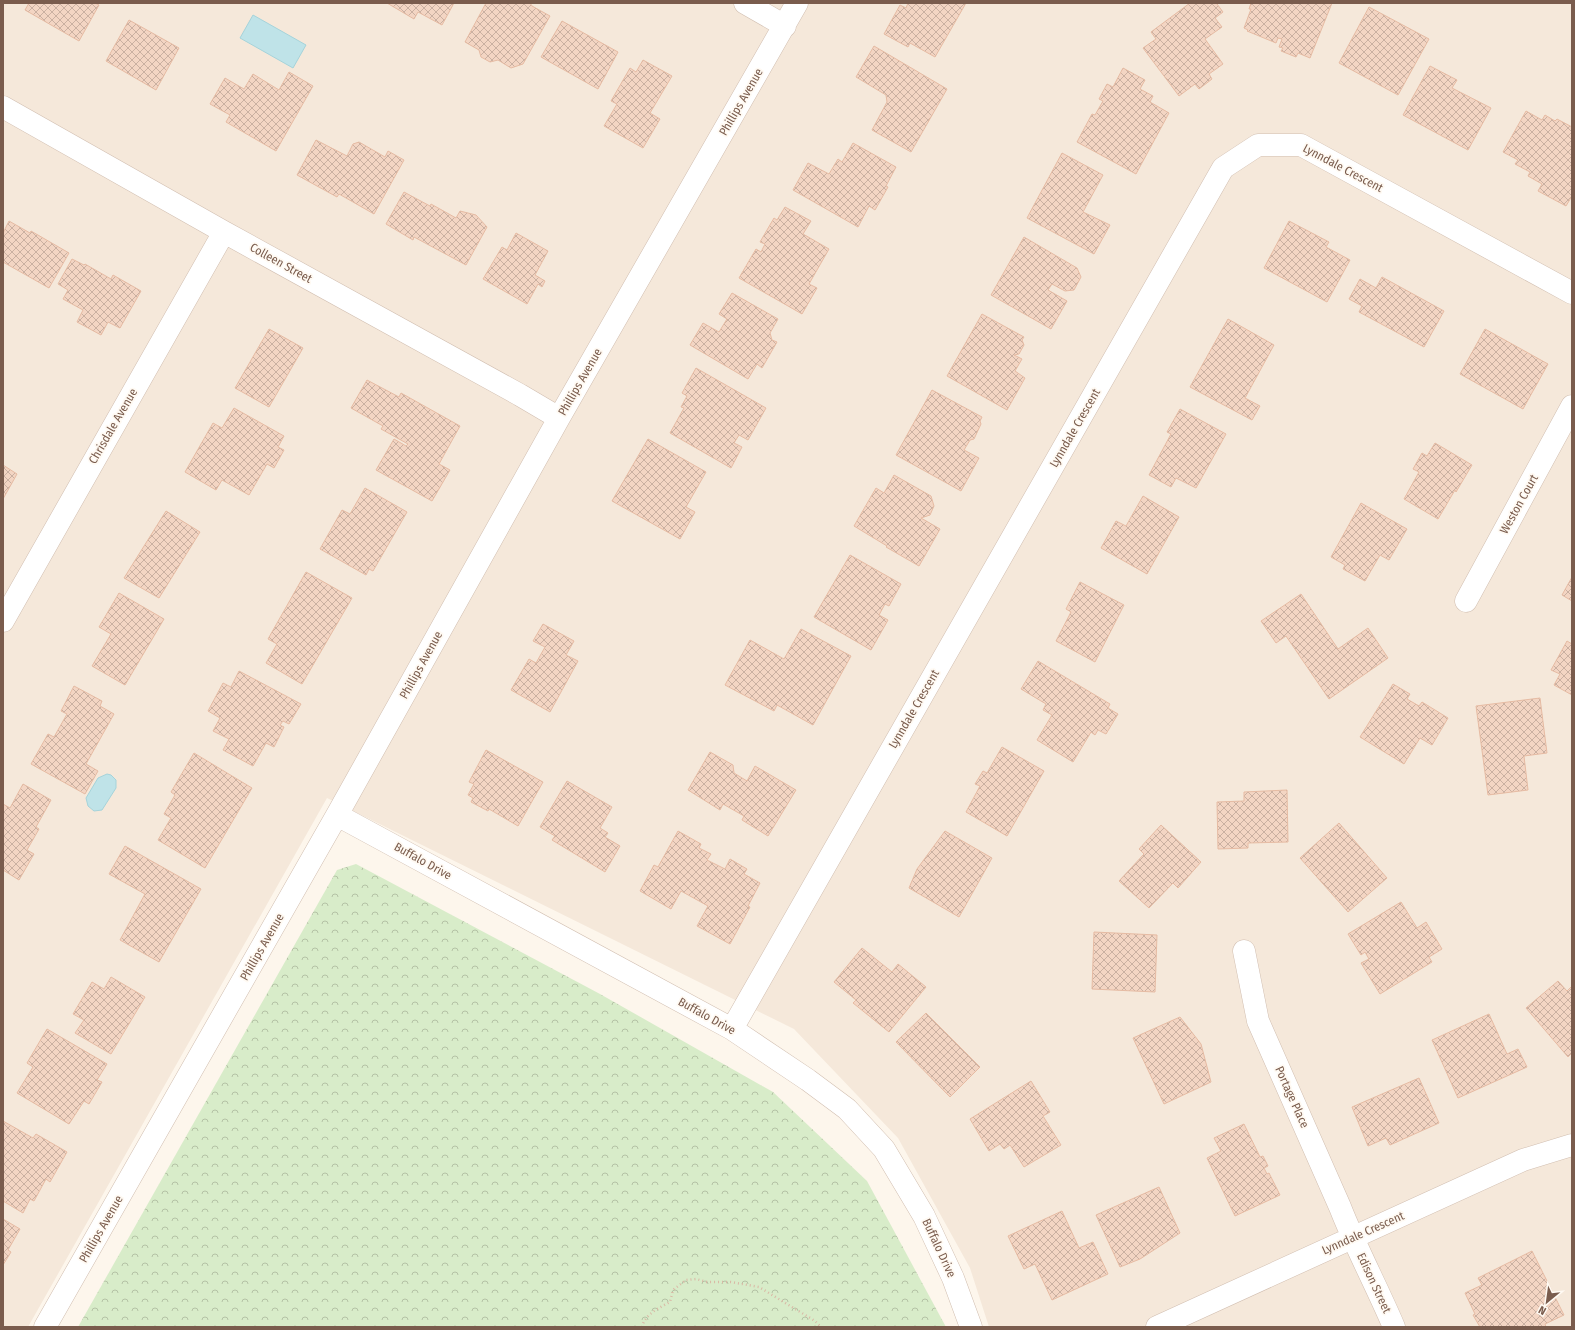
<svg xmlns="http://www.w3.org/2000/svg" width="1575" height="1330" viewBox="0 0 1575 1330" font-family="'Fira Sans Condensed',sans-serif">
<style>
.residential{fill:#f5e8da}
.forest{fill:url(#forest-crowns)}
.water{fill:#bfe3e8;stroke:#a5d3da}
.building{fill:url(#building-cross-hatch);stroke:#e6bba3}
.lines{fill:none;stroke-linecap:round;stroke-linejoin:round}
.minor-casing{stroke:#d1beb0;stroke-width:23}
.path{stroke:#d9b8a5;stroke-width:2.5;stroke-dasharray:1 3;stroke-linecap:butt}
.minor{stroke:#fff;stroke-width:22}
.labels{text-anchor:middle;stroke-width:3.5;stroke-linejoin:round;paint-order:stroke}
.street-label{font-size:12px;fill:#7a5c4d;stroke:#fffaf3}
</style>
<defs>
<pattern id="forest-crowns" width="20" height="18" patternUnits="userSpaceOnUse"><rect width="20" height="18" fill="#d8ecc9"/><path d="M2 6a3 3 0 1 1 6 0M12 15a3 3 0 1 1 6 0" fill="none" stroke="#b4c2a5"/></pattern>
<pattern id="building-cross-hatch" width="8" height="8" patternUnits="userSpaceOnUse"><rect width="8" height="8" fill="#f3d5c3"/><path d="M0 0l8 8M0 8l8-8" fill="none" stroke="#cab0a1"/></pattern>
</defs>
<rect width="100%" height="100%" fill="#fdf6ec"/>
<path class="residential" d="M3,3H1572V1327H989L970,1268L898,1138L794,1029L327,798L28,1327H3Z"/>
<path class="forest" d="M356,864L600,994L773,1092L867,1181L946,1327H78L337,870Z"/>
<path class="water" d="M253,15L306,45L293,68L240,38Z
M107,774L111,775L116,780V788L102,810L94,811L88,806L86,798L98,778Z"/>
<path class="building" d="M29,3H95L99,5L79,41L25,10Z
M387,3H454L442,25L418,12L414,19Z
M486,3H530L532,6L550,16L523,64L511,68L498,60L490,62L481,57L479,50L465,42Z
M908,3H966L935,57L910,43L908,47L884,34L900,5L906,8Z
M1190,3H1219L1217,4L1223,12L1215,18L1222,27L1205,39L1223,64L1209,74L1212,79L1199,89L1195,84L1179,96L1143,48L1156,39L1151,32Z
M1251,3H1332L1310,58L1298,53L1296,57L1281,51L1283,48L1279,47L1282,39L1278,38L1276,43L1247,31L1248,30L1244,28L1251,9H1249Z
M1369,7L1429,39L1398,95L1339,63Z
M129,20L179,48L156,90L106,61Z
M562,21L618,52L598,89L541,57Z
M874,46L947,89L911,152L872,130L887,102L886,95L856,77Z
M643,60L672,76L650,113L660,119L643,148L604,126L617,104L611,101L630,68L636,72Z
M1430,66L1457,80L1452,88L1491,108L1468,150L1403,115Z
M1123,68L1145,80L1140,89L1153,96L1150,102L1169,113L1136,174L1077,142L1092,114L1095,115L1103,101L1099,99L1107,84L1113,87Z
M289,72L313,86L276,151L226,122L230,115L210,104L225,78L244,89L253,74L279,90Z
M1526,111L1542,120L1545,115L1555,121L1557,119L1572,127V196L1566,206L1538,191L1542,184L1528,176L1530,172L1515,164L1518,160L1503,152Z
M316,140L347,156L353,144L359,142L385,157L388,151L404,160L374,214L339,194L337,197L297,175Z
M853,143L896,167L886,186L888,187L875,210L869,206L858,227L793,190L808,163L829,174L838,159L842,162Z
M1062,153L1103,175L1083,212L1110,225L1094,254L1027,218Z
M404,192L430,206L431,204L456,218L460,211L476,215L487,227L466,265L414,237L413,240L386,224Z
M785,207L811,221L803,234L829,249L809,284L817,288L802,314L739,278L756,249L761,252L765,244L760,242L774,218L777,220Z
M9,221L30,233L31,231L69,253L49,288L3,262V233Z
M1289,221L1329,242L1326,247L1350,260L1327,302L1264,268Z
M516,233L548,251L535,275L545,281L542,287L538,284L527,304L483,279L502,247L507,250Z
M1024,237L1077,268L1081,277L1074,290L1065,291L1052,284L1048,290L1067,301L1051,329L991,295Z
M72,259L84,265L85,264L111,279L113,275L141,291L120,328L108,322L101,335L77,322L83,310L63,299L68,290L58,284Z
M1382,277L1444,311L1424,347L1359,312L1362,306L1349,299L1360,279L1376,288Z
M732,293L778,319L770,333L772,340L777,342L762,368L757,364L748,379L690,345L703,323L719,332L727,319L719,314Z
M982,314L1024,337L1022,340L1024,345L1019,354L1014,355L1022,359L1015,371L1025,378L1007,410L947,376Z
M1228,319L1274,345L1245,398L1260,406L1252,420L1190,387Z
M269,329L303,348L269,407L235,388Z
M1485,329L1548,364L1523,409L1460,374Z
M696,368L766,408L748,440L739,435L734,443L742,447L731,468L670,433L684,408L681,407L687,396L682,393Z
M367,380L399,397L401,393L460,426L439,464L450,470L432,501L376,470L394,439L406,446L408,444L381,429L383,426L351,408Z
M932,390L982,417L980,421L981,424L974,439L970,440L964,450L979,458L961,491L896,455Z
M234,408L284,436L278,447L284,450L274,468L267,464L249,495L222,480L216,490L185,472L213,423L222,428Z
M1180,409L1226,434L1196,488L1176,478L1171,487L1149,475L1171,434L1167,432Z
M648,439L706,472L686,507L695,512L680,539L612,501Z
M1435,443L1472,465L1456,492L1455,490L1438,519L1404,499L1419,472L1413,469L1422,453L1427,456Z
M3,465L17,474L3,499Z
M894,475L931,496L934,506L930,515L921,518L940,529L919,566L886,547L887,546L854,526L876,488L884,493Z
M365,488L407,512L373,571L369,569L366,575L320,549L342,510L350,514Z
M1143,496L1179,517L1147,574L1101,548L1116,521L1126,526Z
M1361,503L1407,529L1389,560L1380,555L1365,581L1343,569L1345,565L1331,557Z
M166,511L200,532L159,598L124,578Z
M850,555L901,584L889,606L885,604L879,615L888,620L871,650L814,617Z
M306,572L352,598L302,684L266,663L277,644L268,639Z
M1572,577V601L1562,595Z
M1080,582L1124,605L1095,662L1056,641L1071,612L1066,609Z
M119,593L164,619L125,685L92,666L111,634L99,627Z
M1301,594L1338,649L1368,628L1388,658L1329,699L1286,636L1276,643L1261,621Z
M543,624L574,641L566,655L578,661L550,712L511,690L529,659L536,663L545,647L533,641Z
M801,629L851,656L813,725L777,705L774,711L725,685L750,640L784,659Z
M1567,641L1572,644V695L1554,685L1560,674L1551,670Z
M1038,661L1110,704L1108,708L1118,714L1106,734L1098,730L1095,735L1091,732L1073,762L1037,740L1052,715L1043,710L1046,704L1021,689Z
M239,671L301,704L289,724L283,721L280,725L284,727L274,747L266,743L253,766L223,750L229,739L213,731L220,718L208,711L223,683L231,687Z
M1393,684L1410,694L1407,699L1419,706L1422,702L1448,718L1432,745L1420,738L1404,764L1360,737Z
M74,686L102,701L100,706L114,714L86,764L98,771L85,794L31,764L48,734L54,737L67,714L61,711Z
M1540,698L1547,753L1524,756L1528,790L1488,795L1476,706Z
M1002,747L1044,771L1007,836L966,812L980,786L975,784L983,771L987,773Z
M486,750L543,782L518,826L489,809L488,811L471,802L473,798L468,795L474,784L469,782Z
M710,752L733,765L734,773L747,781L755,766L796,790L768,836L742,820L744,816L723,804L720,810L688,790Z
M194,753L252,788L205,868L158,840L171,818L164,814L175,795L171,792Z
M567,781L612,807L600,828L608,833L605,837L620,846L605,872L552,840L555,836L540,827Z
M23,784L51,800L36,827L39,829L27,850L34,854L19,880L3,870V804L10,808Z
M1287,790L1288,842L1248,843V848L1218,849L1217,802L1244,801V792Z
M1339,823L1387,878L1348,912L1300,858Z
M1161,825L1201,862L1178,888L1173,883L1149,908L1119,881L1144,854L1139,849Z
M678,831L701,844L699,848L711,854L707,860L725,869L730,859L747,869L744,874L760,883L748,906L750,907L730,944L697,926L708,906L681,891L671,909L640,891L654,865L658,867Z
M945,831L992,858L959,917L909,888L917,869Z
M125,846L201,889L159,962L120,940L145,894L109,874Z
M1401,902L1417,928L1426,922L1442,949L1429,957L1432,962L1380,994L1361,963L1369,959L1365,952L1361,955L1348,934Z
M1094,932L1157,935L1155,992L1092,989Z
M862,948L892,972L898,964L926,987L889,1032L853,1003L856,1000L834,982Z
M111,977L145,997L111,1054L75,1033L84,1020L73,1014L92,982L104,989Z
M1558,981L1567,991L1572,986V1053L1568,1057L1526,1008Z
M926,1013L980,1067L950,1097L896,1042Z
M1489,1014L1507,1054L1518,1049L1527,1067L1458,1098L1432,1040Z
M1180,1017L1201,1044L1211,1082L1164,1104L1133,1038Z
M47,1029L107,1064L97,1080L102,1082L89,1104L84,1101L69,1124L17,1093L33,1067L27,1063Z
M1419,1078L1439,1123L1390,1145L1386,1138L1368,1146L1352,1107Z
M1031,1081L1050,1112L1043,1116L1061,1145L1024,1167L1010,1145L1004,1149L1000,1144L989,1151L970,1119Z
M3,1121L33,1138L36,1134L67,1152L50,1182L46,1179L34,1201L30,1199L23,1213L3,1201Z
M1244,1124L1260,1157L1263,1156L1268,1166L1264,1168L1267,1174L1269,1173L1280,1195L1235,1216L1207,1158L1221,1151L1214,1138Z
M1159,1187L1180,1233L1140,1259L1120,1267L1096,1215Z
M1062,1211L1079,1248L1093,1242L1108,1274L1052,1300L1035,1264L1024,1269L1008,1236Z
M3,1219L20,1229L8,1250L11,1252L3,1265Z
M1532,1251L1564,1315L1545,1324L1546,1327H1480L1473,1315L1475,1314L1465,1293L1482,1285L1478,1278Z"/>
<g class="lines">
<g class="minor-casing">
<path id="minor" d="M745,3L785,26
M3,107L224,232L520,395L559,418
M1466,601L1572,406
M3,621L224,232
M337,815L732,1029L808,1080L847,1109L884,1149L924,1216L953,1278L971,1327
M1244,951L1258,1021L1340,1207C1356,1248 1377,1287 1394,1327
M732,1029L1223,168L1258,145H1301L1572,293
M45,1327L337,815L559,418L797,3
M1157,1327L1523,1160L1572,1145"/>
</g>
<path class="path" d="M642,1327C645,1314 659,1308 670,1302L673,1290L686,1280L696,1279L707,1282H731L759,1287L815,1321L821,1327"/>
<use href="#minor" class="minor"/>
</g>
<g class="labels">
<g class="street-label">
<text transform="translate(741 102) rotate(-60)" y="4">Phillips Avenue</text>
<text transform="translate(1343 168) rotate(28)" y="4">Lynndale Crescent</text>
<text transform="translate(281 263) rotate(29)" y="4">Colleen Street</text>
<text transform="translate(580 382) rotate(-60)" y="4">Phillips Avenue</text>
<text transform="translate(113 426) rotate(-60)" y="4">Chrisdale Avenue</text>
<text transform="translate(1075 428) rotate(-60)" y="4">Lynndale Crescent</text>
<text transform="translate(1519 504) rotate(-61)" y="4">Weston Court</text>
<text transform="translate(421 665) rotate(-61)" y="4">Phillips Avenue</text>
<text transform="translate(914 709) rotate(-60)" y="4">Lynndale Crescent</text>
<text transform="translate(423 861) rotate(29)" y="4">Buffalo Drive</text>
<text transform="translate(262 947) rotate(-60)" y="4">Phillips Avenue</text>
<text transform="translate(707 1016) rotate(29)" y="4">Buffalo Drive</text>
<text transform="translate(1292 1097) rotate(66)" y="4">Portage Place</text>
<text transform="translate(101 1229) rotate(-60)" y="4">Phillips Avenue</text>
<text transform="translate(1363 1233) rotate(-24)" y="4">Lynndale Crescent</text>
<text transform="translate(939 1248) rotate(65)" y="4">Buffalo Drive</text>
<text transform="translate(1374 1283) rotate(65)" y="4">Edison Street</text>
</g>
</g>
<rect width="1575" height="1330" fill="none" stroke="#7a5c4d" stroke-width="8"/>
<g transform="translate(1547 1302) rotate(209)" stroke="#fffaf3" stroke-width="3" paint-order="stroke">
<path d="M0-3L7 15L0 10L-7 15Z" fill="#7a5c4d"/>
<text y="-6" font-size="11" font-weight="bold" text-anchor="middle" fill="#7a5c4d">N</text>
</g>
</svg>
